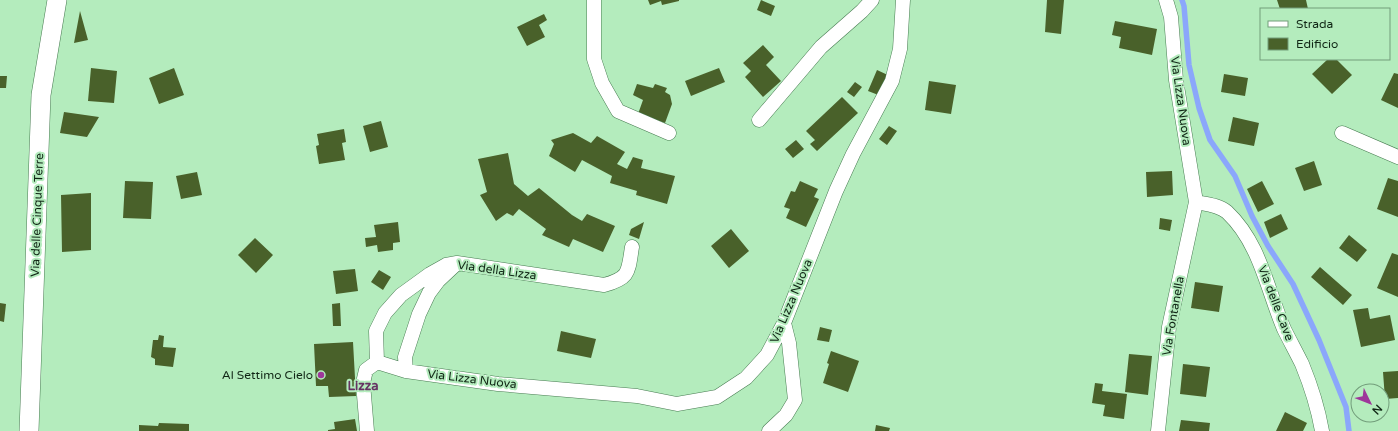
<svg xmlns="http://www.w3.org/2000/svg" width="1398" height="431" viewBox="0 0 1398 431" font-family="'Varela Round',sans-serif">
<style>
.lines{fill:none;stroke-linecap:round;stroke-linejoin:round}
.stream{stroke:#8ba7fb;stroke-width:5.5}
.building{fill:#49612a}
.minor-casing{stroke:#487c52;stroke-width:15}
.secondary-casing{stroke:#487c52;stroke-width:20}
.minor{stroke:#fff;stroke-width:14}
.secondary{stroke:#fff;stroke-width:19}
.poi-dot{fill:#9e379a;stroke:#b4ecbd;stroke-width:1.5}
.labels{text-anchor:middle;stroke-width:4;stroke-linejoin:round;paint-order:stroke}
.street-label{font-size:12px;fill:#102615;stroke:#b4ecbd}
.poi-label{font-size:12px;fill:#102615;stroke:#b4ecbd;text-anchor:end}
.neighbourhood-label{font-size:13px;font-weight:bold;fill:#663363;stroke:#b4ecbd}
</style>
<rect width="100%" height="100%" fill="#b4ecbd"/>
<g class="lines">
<path class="stream" d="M1182,0L1184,6L1189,65L1199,108L1210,140L1235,176L1252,216L1268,246L1293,284L1319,340L1346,407L1349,431"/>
</g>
<path class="building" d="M648,0H679V1L662,5L661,1L650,5Z
M761,0L775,6L771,16L757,10Z
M1047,0H1064L1061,34L1045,32Z
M1277,0H1306L1308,9H1280Z
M80,11L88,40L74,43Z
M544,14L547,20L539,25L545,37L527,46L517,27Z
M1115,21L1157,29L1152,55L1119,48L1121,37L1112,35Z
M763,45L774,57L766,65L781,81L763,97L745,77L751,71L743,63Z
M1328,59H1336L1352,75L1332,94L1312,74Z
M91,68L117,71L114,103L88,101Z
M174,68L184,95L159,104L149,78Z
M719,68L725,82L691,96L685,81Z
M877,70L890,76L881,96L868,91Z
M1394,73L1398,74V108L1381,100Z
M1224,74L1248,78L1245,96L1221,92Z
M0,76H7L6,88H0Z
M929,81L956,85L951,114L925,110Z
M855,82L862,87L854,97L847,92Z
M637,84L653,88L655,84L667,88L665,92L670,95L672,104L665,123L638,114L643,100L633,95Z
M842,97L858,113L817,151L810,144L815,140L806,131Z
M64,112L99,117L87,137L60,133Z
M1233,117L1259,123L1254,146L1228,141Z
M381,121L388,147L370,152L363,126Z
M889,126L897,131L887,145L879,139Z
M344,129L346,142L342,143L345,160L319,164L316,146L319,145L317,134Z
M573,133L591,143L597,136L625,152L617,164L627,169L633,157L643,160L641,168L675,176L667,204L636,195L637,191L610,183L612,176L582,160L575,172L549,156L554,144L551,140Z
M796,140L804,149L793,158L785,149Z
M508,153L514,184L528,196L539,188L572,215L582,221L587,214L615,226L603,252L573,239L569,247L542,235L546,229L519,209L513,216L507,213L496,221L480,195L487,192L478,159Z
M1314,161L1322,185L1304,191L1295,168Z
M1172,171L1173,195L1147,197L1146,172Z
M197,172L202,195L181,199L176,176Z
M1388,178L1398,181V217L1377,209Z
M125,181L153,182L151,219L123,218Z
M800,181L818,189L814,197L819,199L806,227L786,218L790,209L784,207L791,191L795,192Z
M1262,181L1274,204L1258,212L1247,189Z
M91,193V250L62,252L61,195Z
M1281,214L1288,229L1270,238L1264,222Z
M1160,218L1172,220L1170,231L1159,229Z
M398,222L400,242L393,243V250L378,252L377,245L366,247L365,238L376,237L374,225Z
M644,222L639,239L629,235L631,229Z
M731,229L749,251L729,268L711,246Z
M1349,235L1367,250L1357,262L1339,248Z
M255,238L273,255L256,273L238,255Z
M1392,253L1398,255V297L1377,288Z
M1320,267L1352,295L1343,305L1311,277Z
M355,269L358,291L336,294L333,271Z
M379,270L391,277L383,290L371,282Z
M1195,282L1223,286L1219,312L1191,308Z
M0,303L6,304L4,322L0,321Z
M340,303L341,326H333L332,304Z
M1368,308L1370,319L1390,315L1395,340L1361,347L1353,310Z
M820,327L832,330L829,342L817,340Z
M561,331L596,339L591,358L557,351Z
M159,335L164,336L163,347L176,348L173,367L155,365V359L151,357L153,340H158Z
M353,342L356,396L329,397L328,386H316L314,344Z
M831,351L859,361L848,392L823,383L829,364L827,363Z
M1129,354L1152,356L1148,395L1125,392Z
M1183,364L1210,367L1206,397L1180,394Z
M1398,371V398L1385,399L1383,372Z
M1095,383L1103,384L1102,391L1127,394L1124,419L1103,416L1105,405L1092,403Z
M1285,412L1307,423L1303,431H1276Z
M355,419L357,431H328V430L335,429L334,422Z
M1181,420L1210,423L1209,431H1179Z
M159,423L189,424V431H139V425L158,426Z
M876,425L890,428L889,431H875Z"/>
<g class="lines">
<g class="minor-casing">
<path id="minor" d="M594,0V59L602,83L618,111L669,133
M759,120L821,47L862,11L872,0
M1342,133L1398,157
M1196,202C1206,204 1219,205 1227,212C1260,243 1267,289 1284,329C1290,341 1296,352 1302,364C1311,386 1318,408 1322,431
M377,362L406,371L498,384L637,396L677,404L717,397L746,378L767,355L784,323L836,191L853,154L892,81L900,49L903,0
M377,362L376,331L385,313L401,295L430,274L446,265L457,263L604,285C630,278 628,272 632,247
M406,371L405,357L419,314L429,293L438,281L454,266
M367,431L363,383L366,370L377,362
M769,431L786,415L795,400L789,343L784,323
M1158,431L1169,327L1196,202L1176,80L1171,17L1166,0"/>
</g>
<g class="secondary-casing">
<path id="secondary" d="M29,431L41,95L57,0"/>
</g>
<use href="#minor" class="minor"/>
<use href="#secondary" class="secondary"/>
</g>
<circle class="poi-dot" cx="321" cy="375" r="4"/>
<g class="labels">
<g class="street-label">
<text transform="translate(1181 101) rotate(82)" y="4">Via Lizza Nuova</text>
<text transform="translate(37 215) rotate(-88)" y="4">Via delle Cinque Terre</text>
<text transform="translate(497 270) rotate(8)" y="4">Via della Lizza</text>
<text transform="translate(791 301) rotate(-67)" y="4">Via Lizza Nuova</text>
<text transform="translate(1276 303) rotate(69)" y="4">Via delle Cave</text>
<text transform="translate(1173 316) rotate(-80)" y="4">Via Fontanella</text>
<text transform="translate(472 379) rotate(7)" y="4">Via Lizza Nuova</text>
</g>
<g class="poi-label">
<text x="313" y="379">Al Settimo Cielo</text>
</g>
<g class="neighbourhood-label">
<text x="363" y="390">Lizza</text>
</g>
</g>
<rect x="1260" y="8" width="130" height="52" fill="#b4ecbd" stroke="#729d7a"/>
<rect x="1268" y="21" width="20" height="6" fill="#ffffff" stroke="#729d7a"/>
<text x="1296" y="28" font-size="12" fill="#102615">Strada</text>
<rect x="1268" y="38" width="20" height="12" fill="#49612a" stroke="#729d7a"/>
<text x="1296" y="48" font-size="12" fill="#102615">Edificio</text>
<g transform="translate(1370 403) rotate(133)"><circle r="19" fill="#b4ecbd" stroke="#729d7a"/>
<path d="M0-3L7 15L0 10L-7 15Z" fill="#9e379a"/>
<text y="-6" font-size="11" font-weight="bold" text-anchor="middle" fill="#102615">N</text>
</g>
</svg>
